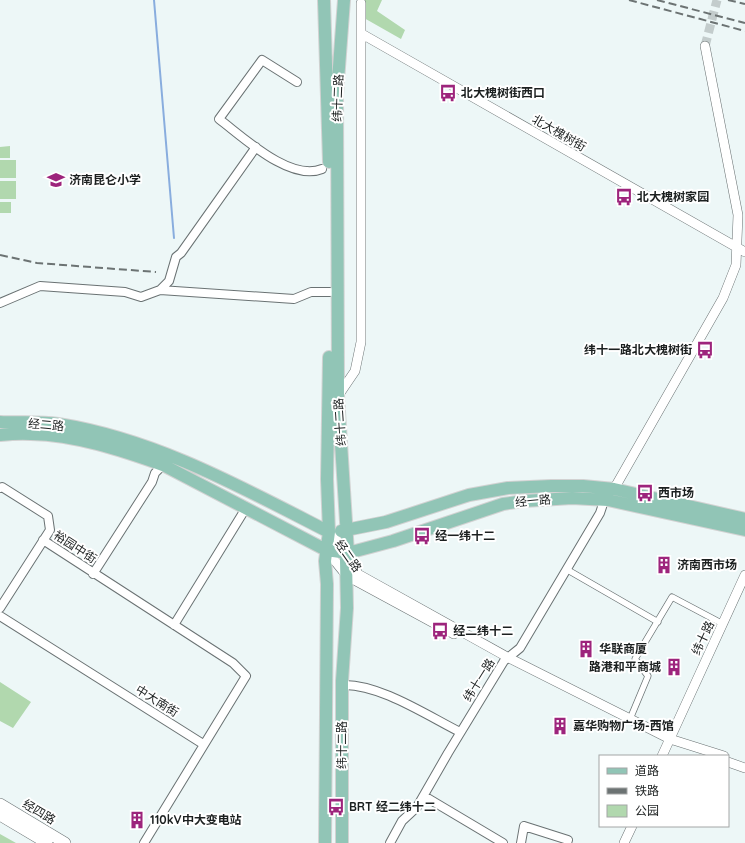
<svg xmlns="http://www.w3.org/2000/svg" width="745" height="843" viewBox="0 0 745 843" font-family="Quicksand,'Noto Sans SC',sans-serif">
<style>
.green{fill:#b1d8ae}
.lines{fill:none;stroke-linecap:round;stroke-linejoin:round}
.stream{stroke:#89adde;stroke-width:2}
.tertiary-tunnel{stroke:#c3cccc;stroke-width:9;stroke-dasharray:9 4.5;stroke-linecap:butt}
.pedestrian-casing{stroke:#6a7273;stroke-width:7}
.minor-casing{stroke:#6a7273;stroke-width:10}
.tertiary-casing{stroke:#6a7273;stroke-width:10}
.secondary-casing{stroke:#6a7273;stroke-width:12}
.primary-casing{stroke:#d2d2d2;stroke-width:14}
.pedestrian{stroke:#fff;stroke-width:5.5}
.minor{stroke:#fff;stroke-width:8}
.tertiary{stroke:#fff;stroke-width:9}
.secondary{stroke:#fff;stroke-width:11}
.primary{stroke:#91c5b6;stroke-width:12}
.rail{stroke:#6c7373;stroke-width:2;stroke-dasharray:8 4;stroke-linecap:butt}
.labels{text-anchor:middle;stroke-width:4;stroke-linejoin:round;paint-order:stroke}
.poi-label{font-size:12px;font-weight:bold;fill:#1c2020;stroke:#fff;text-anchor:start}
.street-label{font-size:12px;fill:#1c2020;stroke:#fff}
</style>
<rect width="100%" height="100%" fill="#edf7f7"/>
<path class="green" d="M364,0H382L377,11L405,30L401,39L364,18Z
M10,146V158H0V147Z
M0,160H16V178H0Z
M0,181H16V199H0Z
M0,202H11V213H0Z
M0,682L31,702L13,728L0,721Z
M0,834L16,843H0Z"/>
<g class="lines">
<path class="stream" d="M154,0L174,238"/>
<path class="tertiary-tunnel" d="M705,46L717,0"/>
<g class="pedestrian-casing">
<path id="pedestrian" d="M566,569L658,622
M630,719L648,676L635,659L672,597L723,624"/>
</g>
<g class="minor-casing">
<path id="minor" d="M297,82L262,60L219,119C243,137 290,182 322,169
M160,290L169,281L176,257L181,253L256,147
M0,303L40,286L125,292L141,297L160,290L294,299L311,292H330
M0,488L2,487L48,516L50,530L0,608
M43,540L233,663L246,676L144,843
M93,574L152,482L155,473L163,465
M0,616L203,744
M174,625L246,508
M342,685C378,683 428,716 460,732
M424,796L503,843
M390,843L402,821L417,807L448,753L504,661L520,648L600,513L603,504L609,498
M521,843L524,826L568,840L567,843"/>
</g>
<g class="tertiary-casing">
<path id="tertiary" d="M362,34L745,252
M338,396L355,371L361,342V3
M614,489L723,298L736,265L738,215L705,46
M329,532L348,553L358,574L509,658L670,739L724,756
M326,550L347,576L454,634
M662,756L745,575
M728,762L745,768
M624,843L632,826"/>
</g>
<g class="secondary-casing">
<path id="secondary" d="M0,804L65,843
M0,815L47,843"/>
</g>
<g class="primary-casing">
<path id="primary" d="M324,0L329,162
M0,422C19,423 39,421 58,424C155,439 243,488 329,532
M0,435C10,434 21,433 31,434C76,435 121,450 163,465L326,550L348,553L393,541L503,504L524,501L572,498L608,500L745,530
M341,531L386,522L469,495L508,488L551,486H583L614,489L745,519
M325,843L327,584L325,561L329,532L327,479L329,357
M342,843V681L347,608L346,560L348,553L338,396L337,94L344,0"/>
</g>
<use href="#pedestrian" class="pedestrian"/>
<use href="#minor" class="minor"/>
<use href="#tertiary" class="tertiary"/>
<use href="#secondary" class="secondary"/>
<use href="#primary" class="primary"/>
<path class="rail" d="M629,0L745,31
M657,0L745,23
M728,0L745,4
M0,255L37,263L156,272"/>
</g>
<defs>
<g id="bus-bare" transform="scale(1.38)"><path d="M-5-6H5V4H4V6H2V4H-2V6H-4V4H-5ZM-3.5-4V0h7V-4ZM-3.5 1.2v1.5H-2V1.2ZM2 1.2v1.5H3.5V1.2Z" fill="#9d247c" stroke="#fff" stroke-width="2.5" paint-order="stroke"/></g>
<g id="school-bare" transform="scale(1.38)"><path d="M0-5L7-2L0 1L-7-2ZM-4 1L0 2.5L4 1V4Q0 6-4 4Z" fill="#9d247c" stroke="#fff" stroke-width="2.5" paint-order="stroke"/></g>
<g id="building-bare" transform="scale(1.38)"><path d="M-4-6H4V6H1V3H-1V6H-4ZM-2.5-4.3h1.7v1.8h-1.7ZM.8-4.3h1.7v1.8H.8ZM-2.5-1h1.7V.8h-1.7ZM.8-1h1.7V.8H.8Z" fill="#9d247c" stroke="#fff" stroke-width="2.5" paint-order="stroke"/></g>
</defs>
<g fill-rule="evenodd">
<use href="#bus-bare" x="448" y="93"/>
<use href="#school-bare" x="56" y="180"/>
<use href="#bus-bare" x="624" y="197"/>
<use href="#bus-bare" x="705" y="350"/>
<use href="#bus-bare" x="645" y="493"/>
<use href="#bus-bare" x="422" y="536"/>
<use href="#building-bare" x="664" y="565"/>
<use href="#bus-bare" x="440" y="631"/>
<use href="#building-bare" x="586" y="649"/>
<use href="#building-bare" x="674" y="667"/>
<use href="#building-bare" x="560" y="726"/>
<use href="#bus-bare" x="336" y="807"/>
<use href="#building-bare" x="137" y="820"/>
</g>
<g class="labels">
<g class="poi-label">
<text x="461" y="97">北大槐树街西口</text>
<text x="69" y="184">济南昆仑小学</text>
<text x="637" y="201">北大槐树家园</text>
<text x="692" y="354" text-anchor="end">纬十一路北大槐树街</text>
<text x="658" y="497">西市场</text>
<text x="435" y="540">经一纬十二</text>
<text x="677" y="569">济南西市场</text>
<text x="453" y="635">经二纬十二</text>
<text x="599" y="653">华联商厦</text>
<text x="661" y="671" text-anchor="end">路港和平商城</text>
<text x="573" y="730">嘉华购物广场-西馆</text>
<text x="349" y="811">BRT 经二纬十二</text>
<text x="150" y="824">110kV中大变电站</text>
</g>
<g class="street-label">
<text transform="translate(338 98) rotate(-88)" y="4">纬十二路</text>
<text transform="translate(559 133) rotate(30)" y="4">北大槐树街</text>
<text transform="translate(340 422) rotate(-94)" y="4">纬十二路</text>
<text transform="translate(46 425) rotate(5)" y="4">经二路</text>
<text transform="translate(533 501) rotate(-5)" y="4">经一路</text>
<text transform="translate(75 547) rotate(33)" y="4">裕园中街</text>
<text transform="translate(348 556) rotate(55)" y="4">经二路</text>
<text transform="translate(703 638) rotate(-65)" y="4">纬十路</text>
<text transform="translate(479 680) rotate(-58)" y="4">纬十一路</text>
<text transform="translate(157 701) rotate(32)" y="4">中大南街</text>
<text transform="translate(342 745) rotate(-90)" y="4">纬十二路</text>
<text transform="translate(39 812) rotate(31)" y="4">经四路</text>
</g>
</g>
<rect x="599" y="755" width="130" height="72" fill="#ffffff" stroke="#a4a6a6"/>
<rect x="607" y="768" width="20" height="6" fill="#91c5b6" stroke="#a4a6a6"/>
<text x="635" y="775" font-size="12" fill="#1c2020">道路</text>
<rect x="607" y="788" width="20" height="6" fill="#6c7373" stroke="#a4a6a6"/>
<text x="635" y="795" font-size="12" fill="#1c2020">铁路</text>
<rect x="607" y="805" width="20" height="12" fill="#b1d8ae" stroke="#a4a6a6"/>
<text x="635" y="815" font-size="12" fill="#1c2020">公园</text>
</svg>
